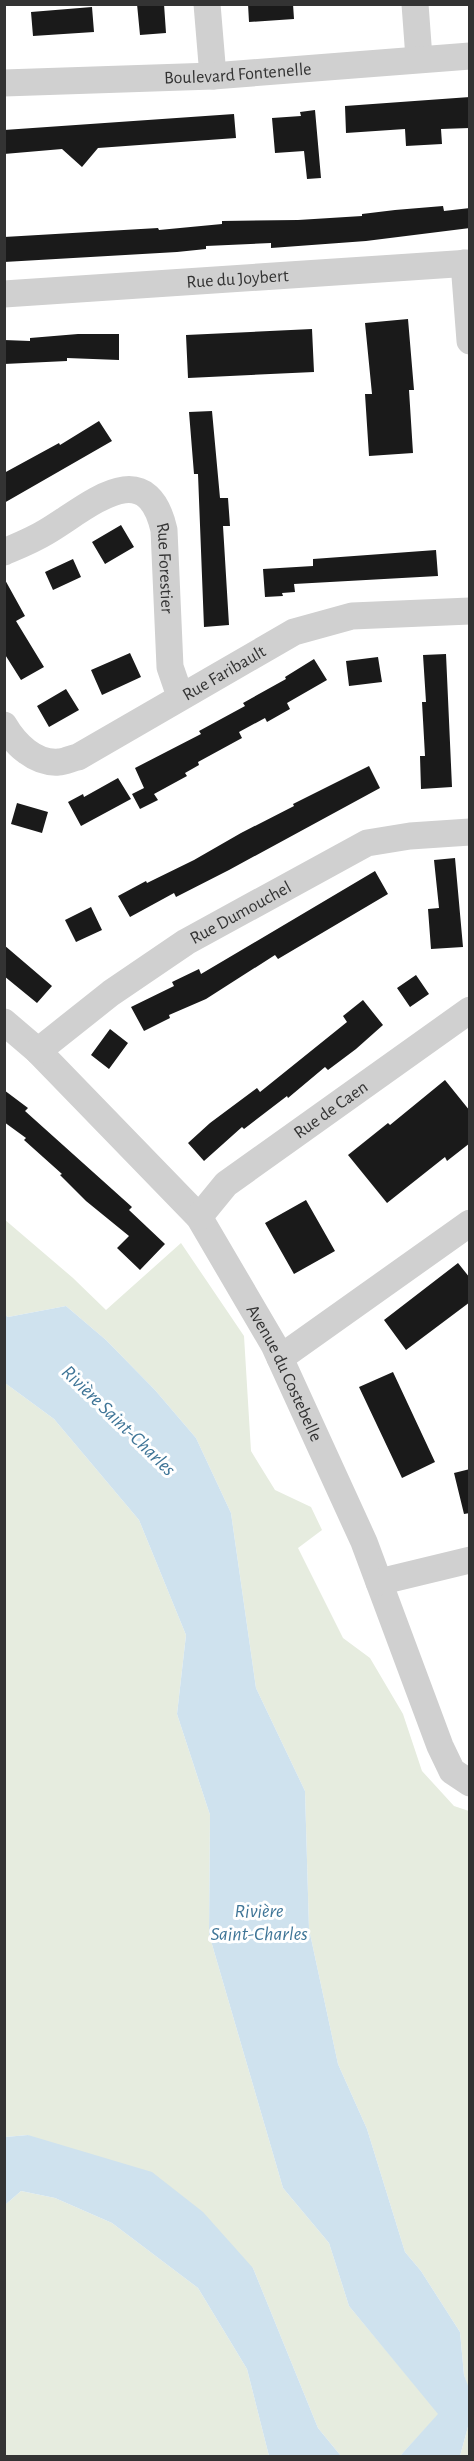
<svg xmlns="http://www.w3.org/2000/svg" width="474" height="2461" viewBox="0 0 474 2461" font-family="'Alegreya Sans',sans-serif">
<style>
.green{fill:#e6ecdf}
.water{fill:#cfe2ee}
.building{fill:#1a1a1a}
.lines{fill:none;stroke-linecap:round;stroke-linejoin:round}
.minor{stroke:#d0d0d0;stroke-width:27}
.labels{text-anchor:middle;stroke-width:6;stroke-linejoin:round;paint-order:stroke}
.street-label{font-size:18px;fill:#333;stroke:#fff}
.water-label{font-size:20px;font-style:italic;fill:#3f7597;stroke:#fff}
</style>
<rect width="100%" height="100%" fill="#fff"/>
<path class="green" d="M4,1219L73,1278L106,1310L181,1243L244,1336L251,1451L275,1490L311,1507L322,1530L298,1548L343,1638L370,1658L403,1714L422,1771L454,1806L469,1811V2391L464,2375L460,2332L421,2271L405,2252L367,2129L338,2064L309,1929L305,1791L256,1688L231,1513L196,1438L155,1390L106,1340L66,1306L8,1317L5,1315Z
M5,1383L54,1419L139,1520L186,1635L177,1714L210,1815L209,1934L283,2188L329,2243L349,2306L439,2414L400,2456H341L318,2428L253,2268L28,2135L5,2137Z
M21,2191L55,2198L112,2223L198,2288L247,2369L269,2456H5V2205Z
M469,2423V2456H460Z"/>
<path class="water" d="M66,1306L106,1340L155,1390L196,1438L231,1513L256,1688L305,1791L309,1929L338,2064L367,2129L405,2252L421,2271L460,2332L464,2375L470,2391L469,2423L460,2456H400L438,2414L349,2306L329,2243L283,2188L209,1934L210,1815L177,1714L186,1635L139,1520L54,1419L5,1383V1315L8,1317Z
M28,2135L152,2172L203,2212L253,2268L318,2428L341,2456H269L247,2369L198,2288L112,2223L55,2198L21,2191L5,2205V2137Z"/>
<path class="building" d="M137,4H164L166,33L140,35Z
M248,4H293L294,19L249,22Z
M92,7L94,32L33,36L31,12Z
M470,97V128L441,129L442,144L406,146L405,129L346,133L345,106Z
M315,110L321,178L307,179L304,151L275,153L272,118L301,116L300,112Z
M234,114L236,138L98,148L82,167L62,149L4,154V130Z
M443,206L444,211L470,208V228L366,241L271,248V243L206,246V249L177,252L4,262V237L158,228L159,230L222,224V221L298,220L362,216V214L395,210Z
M408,319L414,390H409L413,453L369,456L365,394H372L365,323Z
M312,329L314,372L188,378L186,335Z
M78,334H119V360L67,358V361L4,364V340L30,341V338Z
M212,411L220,498H228L230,526H223L229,625L204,627L198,474H194L189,412Z
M99,421L112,441L4,503V473L59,443L60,445Z
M121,525L134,547L105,564L92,542Z
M436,550L438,576L294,584L295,592L282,593L283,596L265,597L263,569L313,566V559Z
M73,559L81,577L53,590L45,572Z
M4,578L25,616L16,621L44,667L21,680L4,653Z
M130,653L141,677L102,695L91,670Z
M446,654L452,787L421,789L420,756H425L422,702H426L423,655Z
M378,657L382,682L349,686L346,661Z
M314,659L327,680L287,703L290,709L267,722L265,718L239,732L242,738L198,762L199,765L185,773L187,776L154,794L158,800L140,809L132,794L144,788L135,768L201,734L199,731L245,706L243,703L286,679L285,677Z
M66,689L79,710L49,727L37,706Z
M369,766L380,788L229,870L176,897L174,893L130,917L118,896L146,881L147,883L194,860L241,833L294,806L293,804Z
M118,778L131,799L81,826L68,802L83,794L84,797Z
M17,803L48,812L42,833L11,824Z
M455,858L463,947L431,949L428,909L439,908L434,860Z
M375,871L388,894L278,959L275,955L206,999L169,1015L170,1018L144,1031L131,1007L174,986L172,982L199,969L201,974Z
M91,907L102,930L76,942L65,920Z
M4,945L52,986L37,1003L4,976Z
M416,975L429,994L410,1007L397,988Z
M363,1000L383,1025L356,1049L328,1070L325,1067L288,1098L287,1096L244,1129L242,1127L204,1161L188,1143L210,1123L257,1088L260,1092L347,1022L343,1016Z
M110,1029L128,1043L109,1069L91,1055Z
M445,1080L470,1111V1143L447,1161L445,1157L387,1203L348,1155L388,1123L390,1125Z
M4,1090L28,1108L25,1111L132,1207L129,1210L165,1244L140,1270L117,1248L129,1236L86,1201L60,1175L62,1174L24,1140L26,1138L4,1122Z
M306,1200L335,1251L294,1274L265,1223Z
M458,1263L470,1278V1302L406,1350L384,1320Z
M393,1372L435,1462L402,1478L359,1387Z
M470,1469V1513L464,1514L454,1473Z"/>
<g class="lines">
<g class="minor">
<path d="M207,4L213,76"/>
<path d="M415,4L419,58"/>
<path id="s1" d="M4,83L213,76L470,56"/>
<path d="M464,263L470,341"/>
<path id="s2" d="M4,294L470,263"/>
<path id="s3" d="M4,552C18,546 33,540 46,532C87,508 146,451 164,530L170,667L180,696"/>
<path id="s4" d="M4,725C15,744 35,764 59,762C65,762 72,758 78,757L294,632L352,616L470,611"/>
<path id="s5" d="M4,1022L38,1051L199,1217L274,1345L364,1542L440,1746L452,1771L470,1783"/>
<path id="s6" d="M38,1051L111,993L186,942L367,843L410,836L470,832"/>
<path id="s7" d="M199,1217L226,1184L470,1010"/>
<path d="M280,1358L470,1223"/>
<path d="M379,1582L470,1560"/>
</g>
</g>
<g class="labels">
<g class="street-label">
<text dy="6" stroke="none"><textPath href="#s1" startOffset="234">Boulevard Fontenelle</textPath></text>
<text dy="6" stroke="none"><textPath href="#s2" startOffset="234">Rue du Joybert</textPath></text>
<text dy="6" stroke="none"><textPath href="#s3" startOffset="237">Rue Forestier</textPath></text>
<text dy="6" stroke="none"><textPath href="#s4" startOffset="258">Rue Faribault</textPath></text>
<text dy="6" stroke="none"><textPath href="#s6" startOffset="246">Rue Dumouchel</textPath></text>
<text dy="6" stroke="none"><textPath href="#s7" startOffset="171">Rue de Caen</textPath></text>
<text dy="6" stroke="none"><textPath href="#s5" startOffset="454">Avenue du Costebelle</textPath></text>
</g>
<g class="water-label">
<text transform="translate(119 1420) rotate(44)" y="7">Rivière Saint-Charles</text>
<text x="259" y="1917">Rivière<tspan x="259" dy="23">Saint-Charles</tspan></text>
</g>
</g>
<rect width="474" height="2461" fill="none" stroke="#333333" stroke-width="12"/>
</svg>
